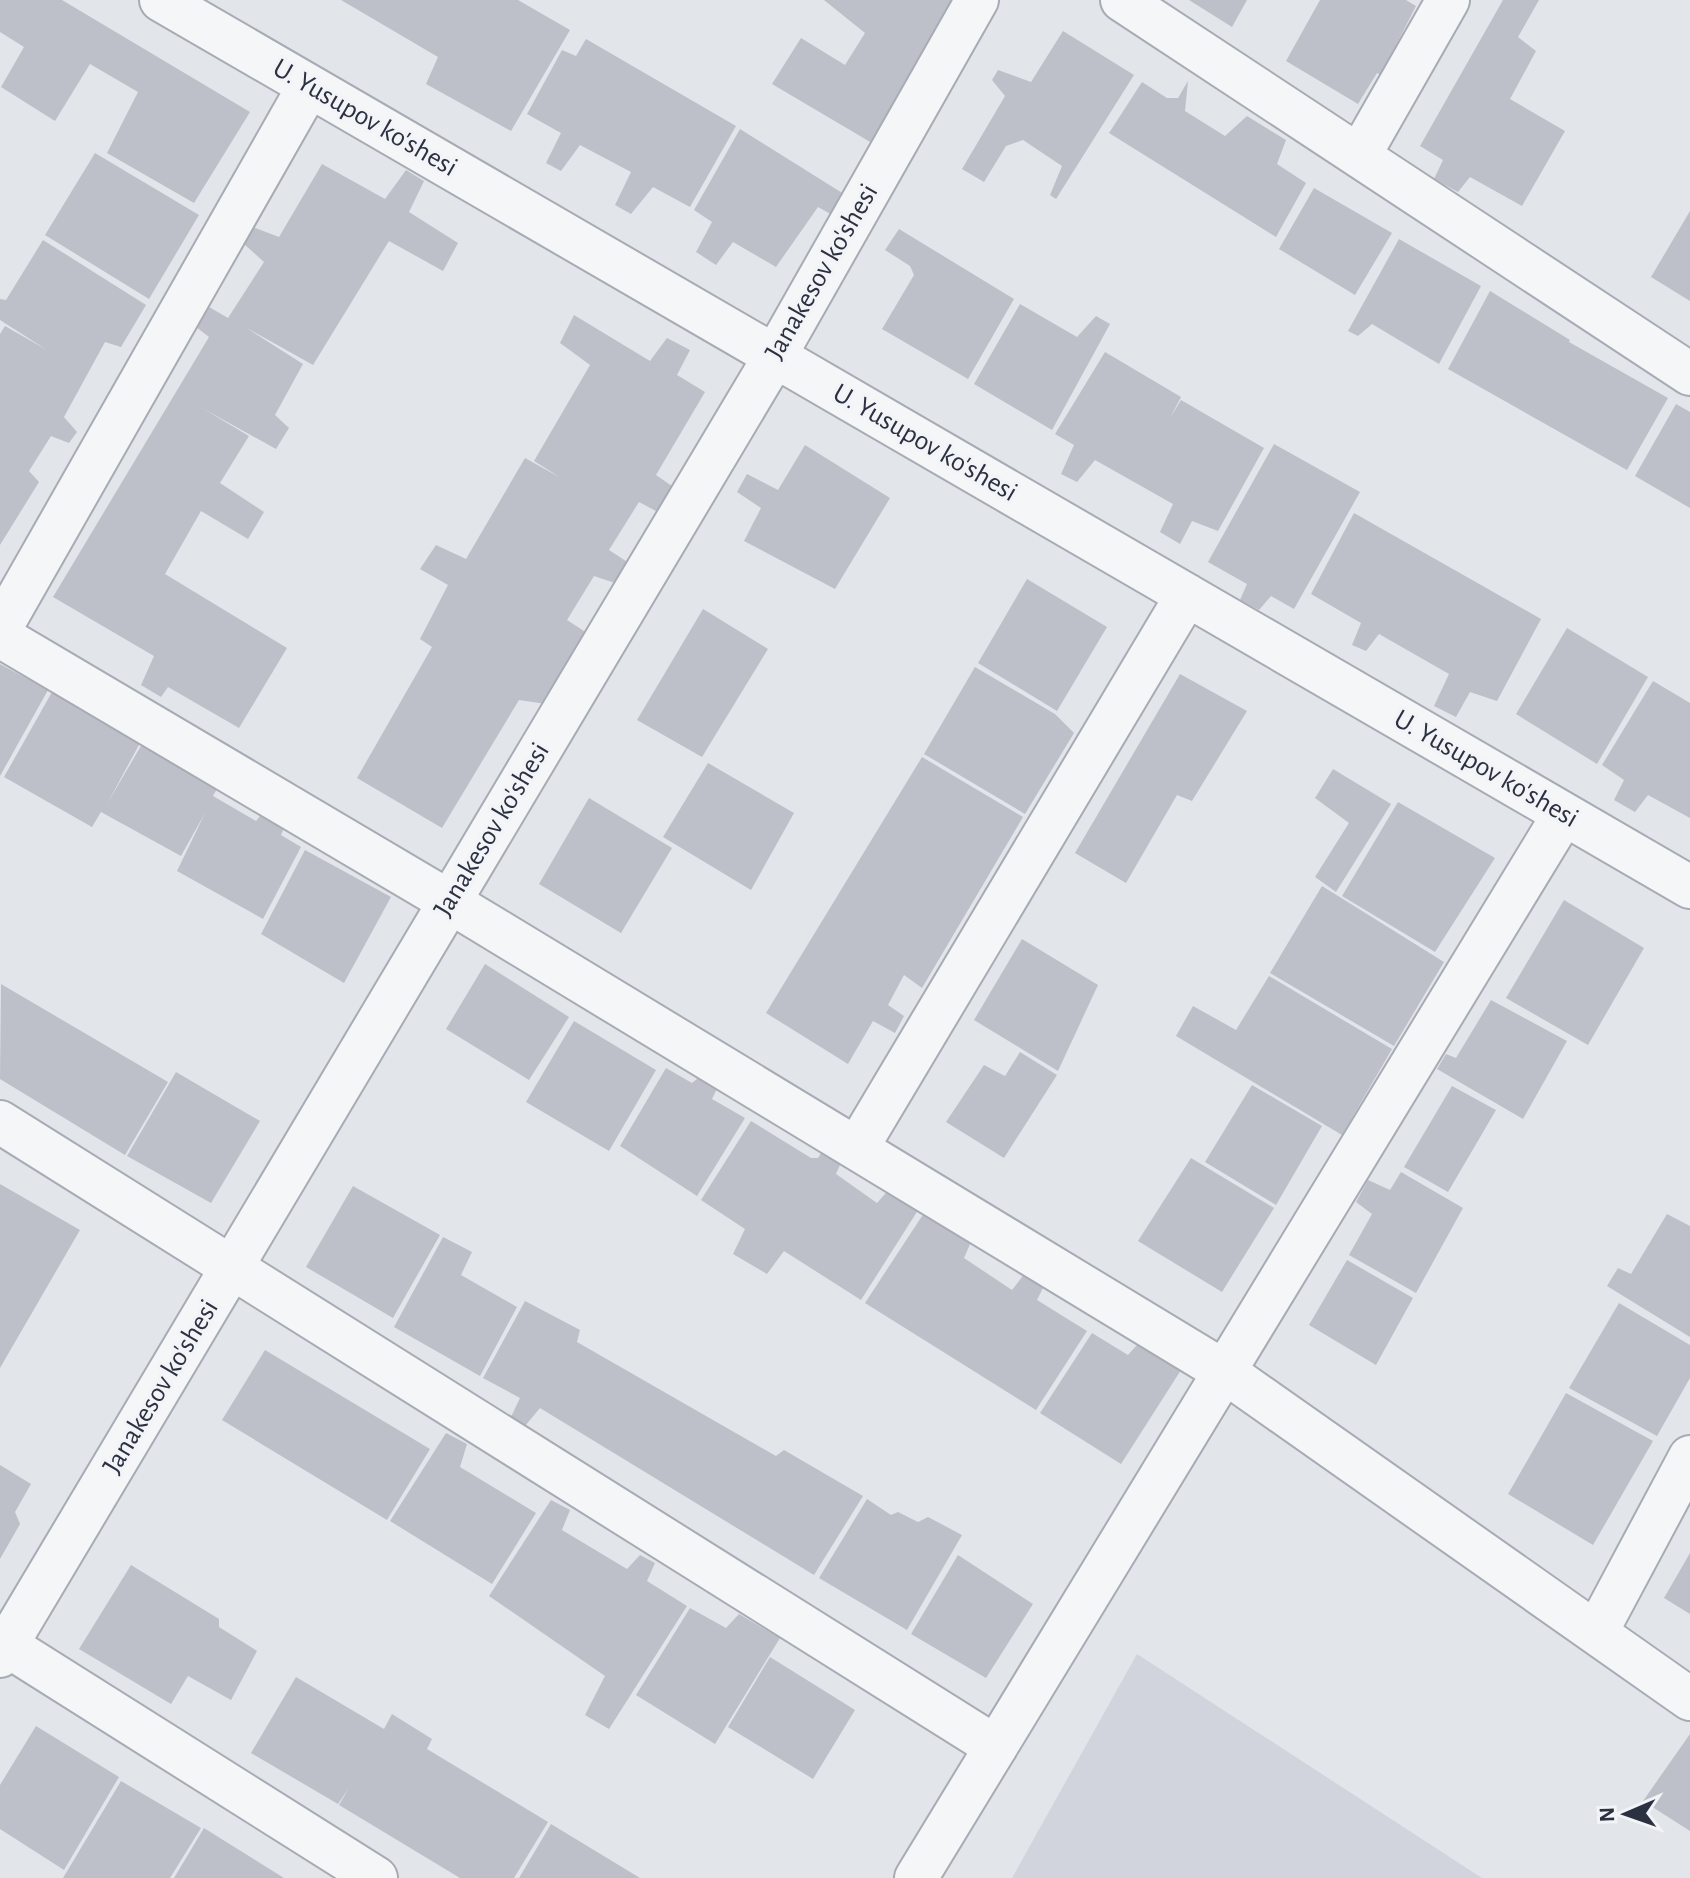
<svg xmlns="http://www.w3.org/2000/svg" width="1690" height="1878" font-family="'Alegreya Sans',sans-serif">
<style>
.built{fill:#d1d4dc}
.building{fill:#bdc0c9}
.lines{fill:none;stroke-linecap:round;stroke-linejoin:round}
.street-casing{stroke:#a7abb4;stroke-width:46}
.street{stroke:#f5f6f8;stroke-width:42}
.labels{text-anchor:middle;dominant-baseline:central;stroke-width:7;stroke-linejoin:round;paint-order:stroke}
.street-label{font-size:28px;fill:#2b3141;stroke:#f2f4f7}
</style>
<rect width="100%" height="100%" fill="#e2e5ea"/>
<!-- built -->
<path class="built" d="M1137,1654L1482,1878H1012Z"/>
<!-- building -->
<path class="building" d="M0,0H62L250,112L194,203L107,153L138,92L90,64L55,121L1,87L24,47L0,32Z
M341,0H518L570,30L511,131L426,84L438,57Z
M824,0H958L877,146L772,84L801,38L845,65L865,33Z
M1189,0H1247L1232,27Z
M1320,0H1406L1416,6L1393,51L1415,67L1403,87L1377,73L1358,104L1286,61Z
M1503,0H1539L1518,37L1536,51L1510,99L1565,131L1522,206L1470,177L1458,192L1434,179L1443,160L1420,146Z
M1063,31L1134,75L1056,199L1050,195L1062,166L1023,140L1006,146L984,182L962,169L1005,96L992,80L998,70L1031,82Z
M586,39L736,126L690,207L653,187L631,214L615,205L631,172L580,145L561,171L546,163L561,133L527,114L562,50L576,56Z
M1188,81L1185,111L1225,136L1247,116L1286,140L1277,164L1306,183L1276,237L1109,133L1142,82L1167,98H1178Z
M740,129L855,201L843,221L818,207L776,267L733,242L716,265L696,252L712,222L694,210Z
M95,153L199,215L149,299L45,235Z
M322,164L385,199L406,170L424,181L409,212L458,243L443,271L389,241L313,365L245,327L303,364L275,415L289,428L276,449L202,408L249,436L220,483L264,512L248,539L201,511L165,574L287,648L239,728L168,687L161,697L141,685L154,656L53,597L209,337L191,323L204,304L228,318L264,262L244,244L253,227L279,237Z
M1314,188L1392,233L1355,295L1279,249Z
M1690,211V301L1651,277Z
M899,229L1014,299L968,379L882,329L914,275L910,266L885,250Z
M1399,239L1481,286L1439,364L1372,324L1358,336L1348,331Z
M43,240L146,305L121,347L105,342L64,417L77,432L69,443L51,436L29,471L39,482L0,545V334L5,326L47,350L0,320V299L6,300Z
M1490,291L1570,340L1569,342L1668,398L1627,470L1448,369Z
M1020,304L1077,337L1096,316L1110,324L1052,430L974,384Z
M574,315L650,361L667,338L690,350L677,375L705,392L656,475L679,491L665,516L639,502L609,550L632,565L621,585L594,576L567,620L587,633L546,704L519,700L442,828L357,778L432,647L420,639L448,585L420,569L436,545L466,559L525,458L561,478L534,461L590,365L560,343Z
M1105,352L1181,397L1170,418L1181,400L1264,448L1218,531L1192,521L1180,544L1160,532L1173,504L1095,460L1077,482L1061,474L1074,445L1055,434Z
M1676,404L1690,412V508L1635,476Z
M1274,444L1360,492L1294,609L1271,596L1259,610L1240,600L1247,584L1208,562Z
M805,445L890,498L835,589L744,541L761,508L737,492L747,474L778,490Z
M1354,513L1541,619L1497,701L1470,692L1456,717L1434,706L1449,674L1379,634L1366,651L1352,645L1361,623L1311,594Z
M1027,579L1107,627L1057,711L978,663Z
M703,609L768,649L702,757L637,720Z
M1567,628L1648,677L1597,764L1516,714Z
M0,664L48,690L0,776Z
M975,667L1055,714L1074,733L1025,814L924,754Z
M1180,674L1247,711L1192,801L1177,795L1126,883L1075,853Z
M1653,681L1690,703V818L1648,795L1635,812L1614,800L1624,780L1602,765Z
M52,692L140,743L107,804L142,744L218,787L213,796L256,821L274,799L292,809L281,835L301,847L263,919L177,871L205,813L181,856L101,812L92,827L4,777Z
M922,757L1023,817L922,988L904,975L888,1005L904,1016L895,1033L873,1021L848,1064L766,1013Z
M708,763L794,813L751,890L663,837Z
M1333,769L1391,804L1336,892L1315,877L1349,823L1315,798Z
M589,798L672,848L621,933L539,884Z
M1398,802L1495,858L1435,952L1342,896Z
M305,850L391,897L344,983L261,934Z
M1322,886L1444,962L1394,1046L1270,973Z
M1564,900L1644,948L1588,1045L1506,998Z
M1022,939L1098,985L1058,1071L974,1020Z
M485,964L569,1017L529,1080L446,1029Z
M1269,976L1392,1049L1342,1135L1176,1036L1193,1006L1236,1030Z
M1,984L168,1082L125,1155L0,1079Z
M1491,1000L1567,1041L1523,1119L1437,1069L1446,1054L1456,1058Z
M574,1021L656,1070L609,1151L526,1102Z
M1020,1052L1057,1075L1004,1158L946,1122L984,1065L1005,1076Z
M666,1068L692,1083L709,1069L723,1076L712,1099L745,1118L697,1196L620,1146Z
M176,1072L260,1121L211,1203L127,1156Z
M1252,1085L1322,1126L1276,1205L1205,1162Z
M1452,1086L1496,1110L1448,1192L1404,1167Z
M751,1121L811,1158H818L829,1140L846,1151L836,1174L877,1203L899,1178L927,1196L861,1300L784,1251L767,1274L733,1254L745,1229L701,1200Z
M1191,1158L1274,1208L1222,1292L1138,1241Z
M1401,1172L1463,1208L1416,1293L1349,1255L1372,1214L1356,1202L1368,1180L1390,1190Z
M0,1184L80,1230L0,1368Z
M353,1186L440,1235L393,1318L306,1267Z
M924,1213L977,1228L964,1258L1012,1290L1033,1263L1050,1274L1037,1300L1087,1331L1036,1410L865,1303Z
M1667,1214L1690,1226V1337L1607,1286L1618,1268L1631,1274Z
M443,1237L472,1252L461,1275L517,1307L480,1376L394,1327Z
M1347,1260L1413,1298L1376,1365L1309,1325Z
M525,1301L580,1330L577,1342L776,1456L784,1450L863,1496L814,1575L540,1408L525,1426L510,1419L520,1398L483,1378Z
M1619,1303L1690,1345V1378L1657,1436L1569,1388Z
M1092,1333L1128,1355L1147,1334L1165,1347L1161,1359L1181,1370L1121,1464L1040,1413Z
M265,1350L430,1449L387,1520L222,1420Z
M1566,1393L1653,1441L1593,1545L1508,1494Z
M446,1433L467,1444L460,1467L536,1513L492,1584L390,1521Z
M0,1465L31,1484L15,1512L20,1524L0,1559Z
M867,1499L891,1515L898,1512L918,1522L928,1517L962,1535L907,1630L819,1578Z
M551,1500L570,1510L562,1530L627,1569L640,1555L655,1563L647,1581L687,1606L609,1729L585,1715L605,1676L489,1596Z
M1690,1553V1614L1664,1598Z
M958,1555L1033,1604L986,1678L911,1634Z
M131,1565L219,1619V1627L257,1651L231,1700L188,1676L171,1704L79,1649Z
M690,1608L726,1628L739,1614L780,1638L715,1744L636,1695Z
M770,1657L855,1710L813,1779L728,1727Z
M296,1677L384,1729L392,1714L432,1739L427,1749L548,1822L514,1878H460L339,1805L349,1788L338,1804L251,1753Z
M36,1726L119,1777L64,1870L0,1829V1785Z
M1690,1734V1831L1643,1801Z
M121,1781L201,1828L170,1878H63Z
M551,1824L640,1878H519Z
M204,1828L284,1878H174Z"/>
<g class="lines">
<defs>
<path id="street" d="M161,0L1690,887
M1122,0L1690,374
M1359,156L1448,0
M0,629L309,86
M0,636L450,902L1225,1372L1690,1699
M0,1122L996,1747
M857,1148L1187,595
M1596,1633L1690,1457
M0,1641L376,1878
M0,1656L775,356L977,0
M916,1878L1564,814"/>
</defs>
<!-- street casing -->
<use href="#street" class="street-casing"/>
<!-- street -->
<use href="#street" class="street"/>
</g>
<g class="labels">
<!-- street labels -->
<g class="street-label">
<text transform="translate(365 118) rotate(30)">U. Yusupov ko'shesi</text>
<text transform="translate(822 272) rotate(-60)">Janakesov ko'shesi</text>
<text transform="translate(925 443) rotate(30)">U. Yusupov ko'shesi</text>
<text transform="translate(1486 769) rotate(30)">U. Yusupov ko'shesi</text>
<text transform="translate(492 830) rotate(-59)">Janakesov ko'shesi</text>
<text transform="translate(161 1387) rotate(-59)">Janakesov ko'shesi</text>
</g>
</g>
<!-- north arrow -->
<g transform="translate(1626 1814) rotate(268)" stroke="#f2f4f7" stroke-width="6" paint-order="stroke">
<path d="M0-6L14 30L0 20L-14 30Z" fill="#2b3141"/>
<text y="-12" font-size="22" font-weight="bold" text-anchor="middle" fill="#2b3141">N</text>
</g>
</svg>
